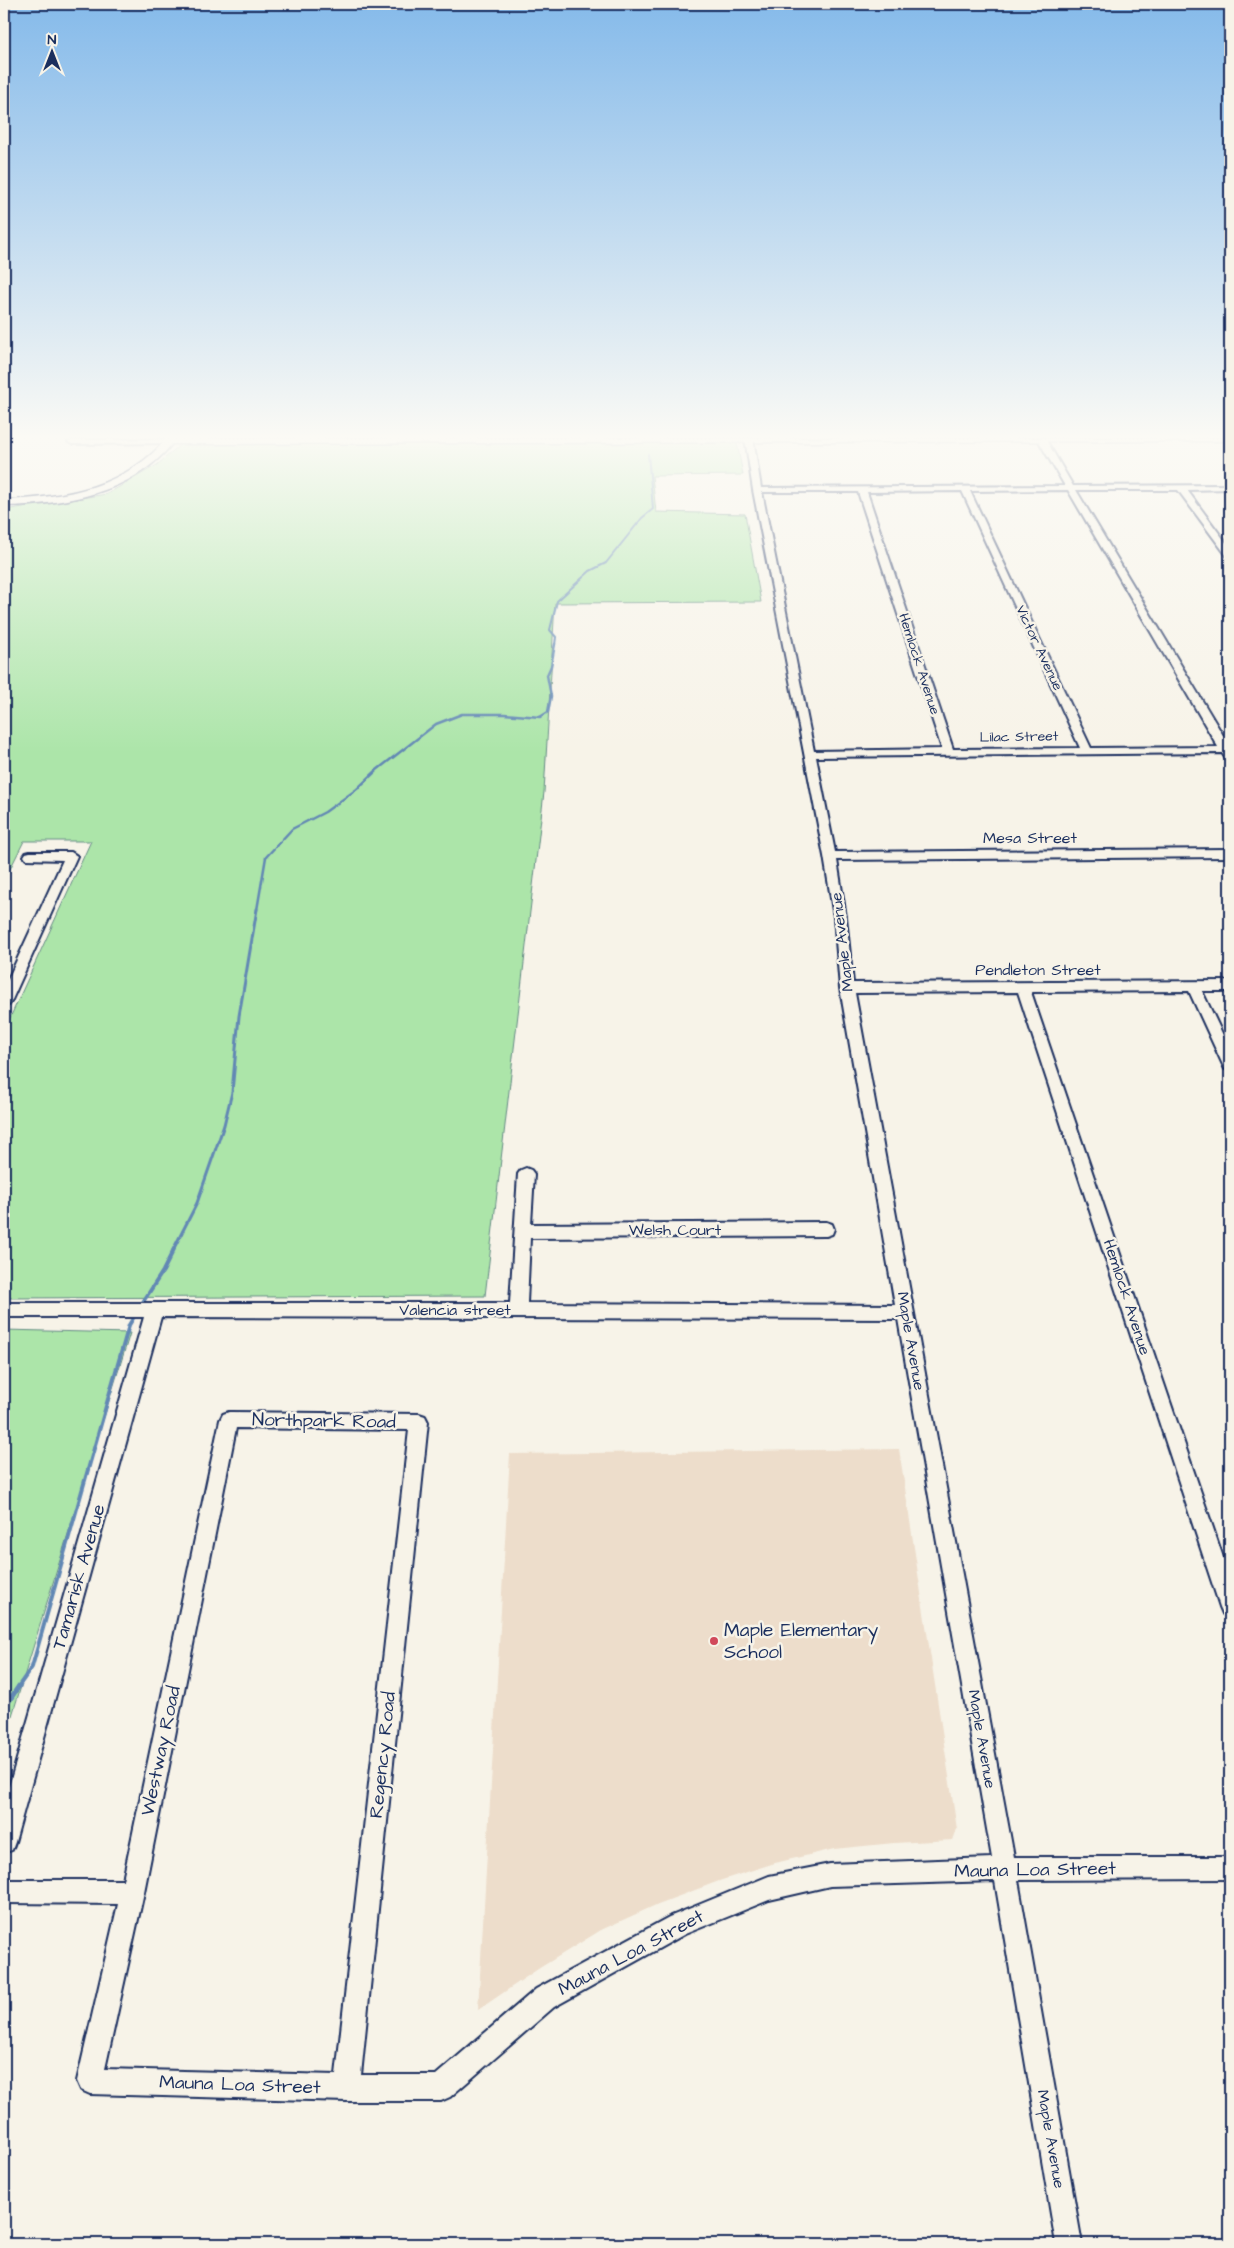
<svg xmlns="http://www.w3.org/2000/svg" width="1234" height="2248" font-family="'Architects Daughter',sans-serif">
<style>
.built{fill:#edddcb}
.green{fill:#ace5a9;stroke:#648a84}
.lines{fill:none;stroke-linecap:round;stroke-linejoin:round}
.stream-far4{stroke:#6288b4;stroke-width:2}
.stream-far3{stroke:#6288b4;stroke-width:2.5}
.stream-far2{stroke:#6288b4;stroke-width:3}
.stream-far1{stroke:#6288b4;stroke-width:4}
.stream{stroke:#6288b4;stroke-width:5}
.minor-casing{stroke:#1b2f5e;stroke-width:4}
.major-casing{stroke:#1b2f5e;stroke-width:3}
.minor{fill:#f7f3e8;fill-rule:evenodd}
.major{fill:#f7f3e8;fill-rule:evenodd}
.poi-dot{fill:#d1495b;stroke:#f7f3e8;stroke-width:2}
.labels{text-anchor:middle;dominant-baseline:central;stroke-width:5;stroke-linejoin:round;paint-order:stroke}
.far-street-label{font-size:14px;fill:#1b2f5e;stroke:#f7f3e8}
.street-label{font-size:16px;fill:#1b2f5e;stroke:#f7f3e8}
.near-street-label{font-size:19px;fill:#1b2f5e;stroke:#f7f3e8}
.near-poi-label{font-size:19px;fill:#1b2f5e;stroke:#f7f3e8;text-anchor:start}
</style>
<rect width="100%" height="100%" fill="#f7f3e8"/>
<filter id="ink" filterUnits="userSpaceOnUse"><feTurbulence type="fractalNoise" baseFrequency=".02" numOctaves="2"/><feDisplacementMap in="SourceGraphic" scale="10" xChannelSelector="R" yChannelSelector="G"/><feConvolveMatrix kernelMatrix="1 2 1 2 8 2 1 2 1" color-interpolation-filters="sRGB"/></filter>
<g filter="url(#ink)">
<!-- built -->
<path class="built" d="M899,1449L957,1829L953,1840L894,1843L834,1849L775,1863L719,1881L658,1904L601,1930L538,1969L478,2010L510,1454Z"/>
<!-- green -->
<path class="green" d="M737,443L743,475L652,476L656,512L745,514L761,602L555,603L544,792L485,1296L4,1298V1031L91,841H24L4,881V510L107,494L157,465L181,444Z
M4,1330L130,1333L11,1719H4Z"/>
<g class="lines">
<!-- stream-far4 -->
<path class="stream-far4" d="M555,645L556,637L550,630L557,601L590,571L606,563L642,518L653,509L648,454"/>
<!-- stream-far3 -->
<path class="stream-far3" d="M257,910L266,857L292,829L325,812L357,789L377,770L436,724L462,714H504L540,717L548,712L551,696L547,675L551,666L555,644"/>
<!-- stream-far2 -->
<path class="stream-far2" d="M173,1250L197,1203L224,1125L232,1092L239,1016L257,909"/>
<!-- stream-far1 -->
<path class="stream-far1" d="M141,1305L163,1271L174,1249
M18,1687L32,1667L129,1325L135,1315"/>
<!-- stream -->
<path class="stream" d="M4,1708L19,1686"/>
<defs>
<path id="minor" d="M745,438H753L761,488L1065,486L1037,438H1045L1073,486L1230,485V489L1187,490L1230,548V557L1227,556L1178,490H1076L1230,747V760L1226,759L1222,753L816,757L835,852L1230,849V857L837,860L846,917L853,983L1230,981V991H1202L1230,1050V1070L1225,1069L1223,1065L1189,991L1031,992L1230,1578V1617L1223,1614L1220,1607L1018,992L855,993L1014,1857H1230V1879L1018,1880L1082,2244H1056L995,1881L830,1886L769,1900L685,1934L554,2007L450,2097L441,2101H347L90,2094L81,2090L77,2081L118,1904L4,1903V1880H123L220,1420L223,1414L229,1412L419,1414L425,1416L428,1422L361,2075H436L536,1989L669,1917L769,1876L830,1864L992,1858L898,1319L161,1317L15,1842L12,1850L4,1853V1804L144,1317H4V1303H510L518,1174L521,1170L526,1168L531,1170L534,1174L531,1224L826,1222L832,1224L834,1229L832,1234L826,1236L530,1238L527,1303L895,1305L840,988L834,917L824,856L753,490ZM1068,490L1218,747L1091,748L970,491ZM962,491L1080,748L953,749L867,492ZM762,492H858L942,749L814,751ZM236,1428L409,1430L336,2075L105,2069L144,1892Z
M170,439L174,441L173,443L72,444L68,442L72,440Z
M30,852H71L77,856L11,1002L9,1005L4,1007V988L63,860L26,859L24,856L26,853Z"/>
<path id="major" d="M167,438H1230V441L172,444C133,493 64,505 4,506V500C64,498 127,487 167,438Z"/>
</defs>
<!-- minor casing -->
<use href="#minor" class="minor-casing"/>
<!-- major casing -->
<use href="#major" class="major-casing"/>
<!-- minor -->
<use href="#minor" class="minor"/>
<!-- major -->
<use href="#major" class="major"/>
</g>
</g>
<!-- sky -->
<linearGradient id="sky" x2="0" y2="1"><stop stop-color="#85baea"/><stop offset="0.58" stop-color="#fbfaf5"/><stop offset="1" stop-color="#fbfaf5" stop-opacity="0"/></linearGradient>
<rect width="1234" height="753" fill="url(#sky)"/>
<!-- markers -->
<circle class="poi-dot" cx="714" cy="1641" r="5"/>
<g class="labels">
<!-- far-street labels -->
<g class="far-street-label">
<text transform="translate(1039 648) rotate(65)">Victor Avenue</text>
<text transform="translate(919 664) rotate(72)">Hemlock Avenue</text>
<text transform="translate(1019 737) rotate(-1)">Lilac Street</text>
</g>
<!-- street labels -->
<g class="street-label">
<text x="1030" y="838">Mesa Street</text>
<text transform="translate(842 942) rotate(-97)">Maple Avenue</text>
<text x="1038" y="970">Pendleton Street</text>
<text x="675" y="1230">Welsh Court</text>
<text transform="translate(1127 1297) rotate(72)">Hemlock Avenue</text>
<text x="455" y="1310">Valencia street</text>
<text transform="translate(911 1341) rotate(80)">Maple Avenue</text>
<text transform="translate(982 1739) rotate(80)">Maple Avenue</text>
<text transform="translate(1051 2139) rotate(80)">Maple Avenue</text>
</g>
<!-- near-street labels -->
<g class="near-street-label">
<text transform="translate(324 1421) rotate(1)">Northpark Road</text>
<text transform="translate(79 1577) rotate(-74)">Tamarisk Avenue</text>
<text transform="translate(161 1751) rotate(-78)">Westway Road</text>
<text transform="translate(383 1755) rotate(-84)">Regency Road</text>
<text transform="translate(1035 1870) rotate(-1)">Mauna Loa Street</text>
<text transform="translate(631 1953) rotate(-28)">Mauna Loa Street</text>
<text transform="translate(240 2085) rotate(2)">Mauna Loa Street</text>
</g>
<!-- near-poi labels -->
<g class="near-poi-label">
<text x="724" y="1630">Maple Elementary<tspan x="724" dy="22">School</tspan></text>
</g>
</g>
<!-- margin -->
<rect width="1234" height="2248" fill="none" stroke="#f7f3e8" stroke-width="20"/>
<rect x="10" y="10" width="1214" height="2228" fill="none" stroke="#1b2f5e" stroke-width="2" filter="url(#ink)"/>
<!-- north arrow -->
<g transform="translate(52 52)" stroke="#f7f3e8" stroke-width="4" paint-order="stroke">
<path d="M0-4L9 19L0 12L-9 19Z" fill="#1b2f5e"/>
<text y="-8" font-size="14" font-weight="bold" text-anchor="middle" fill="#1b2f5e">N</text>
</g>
</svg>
